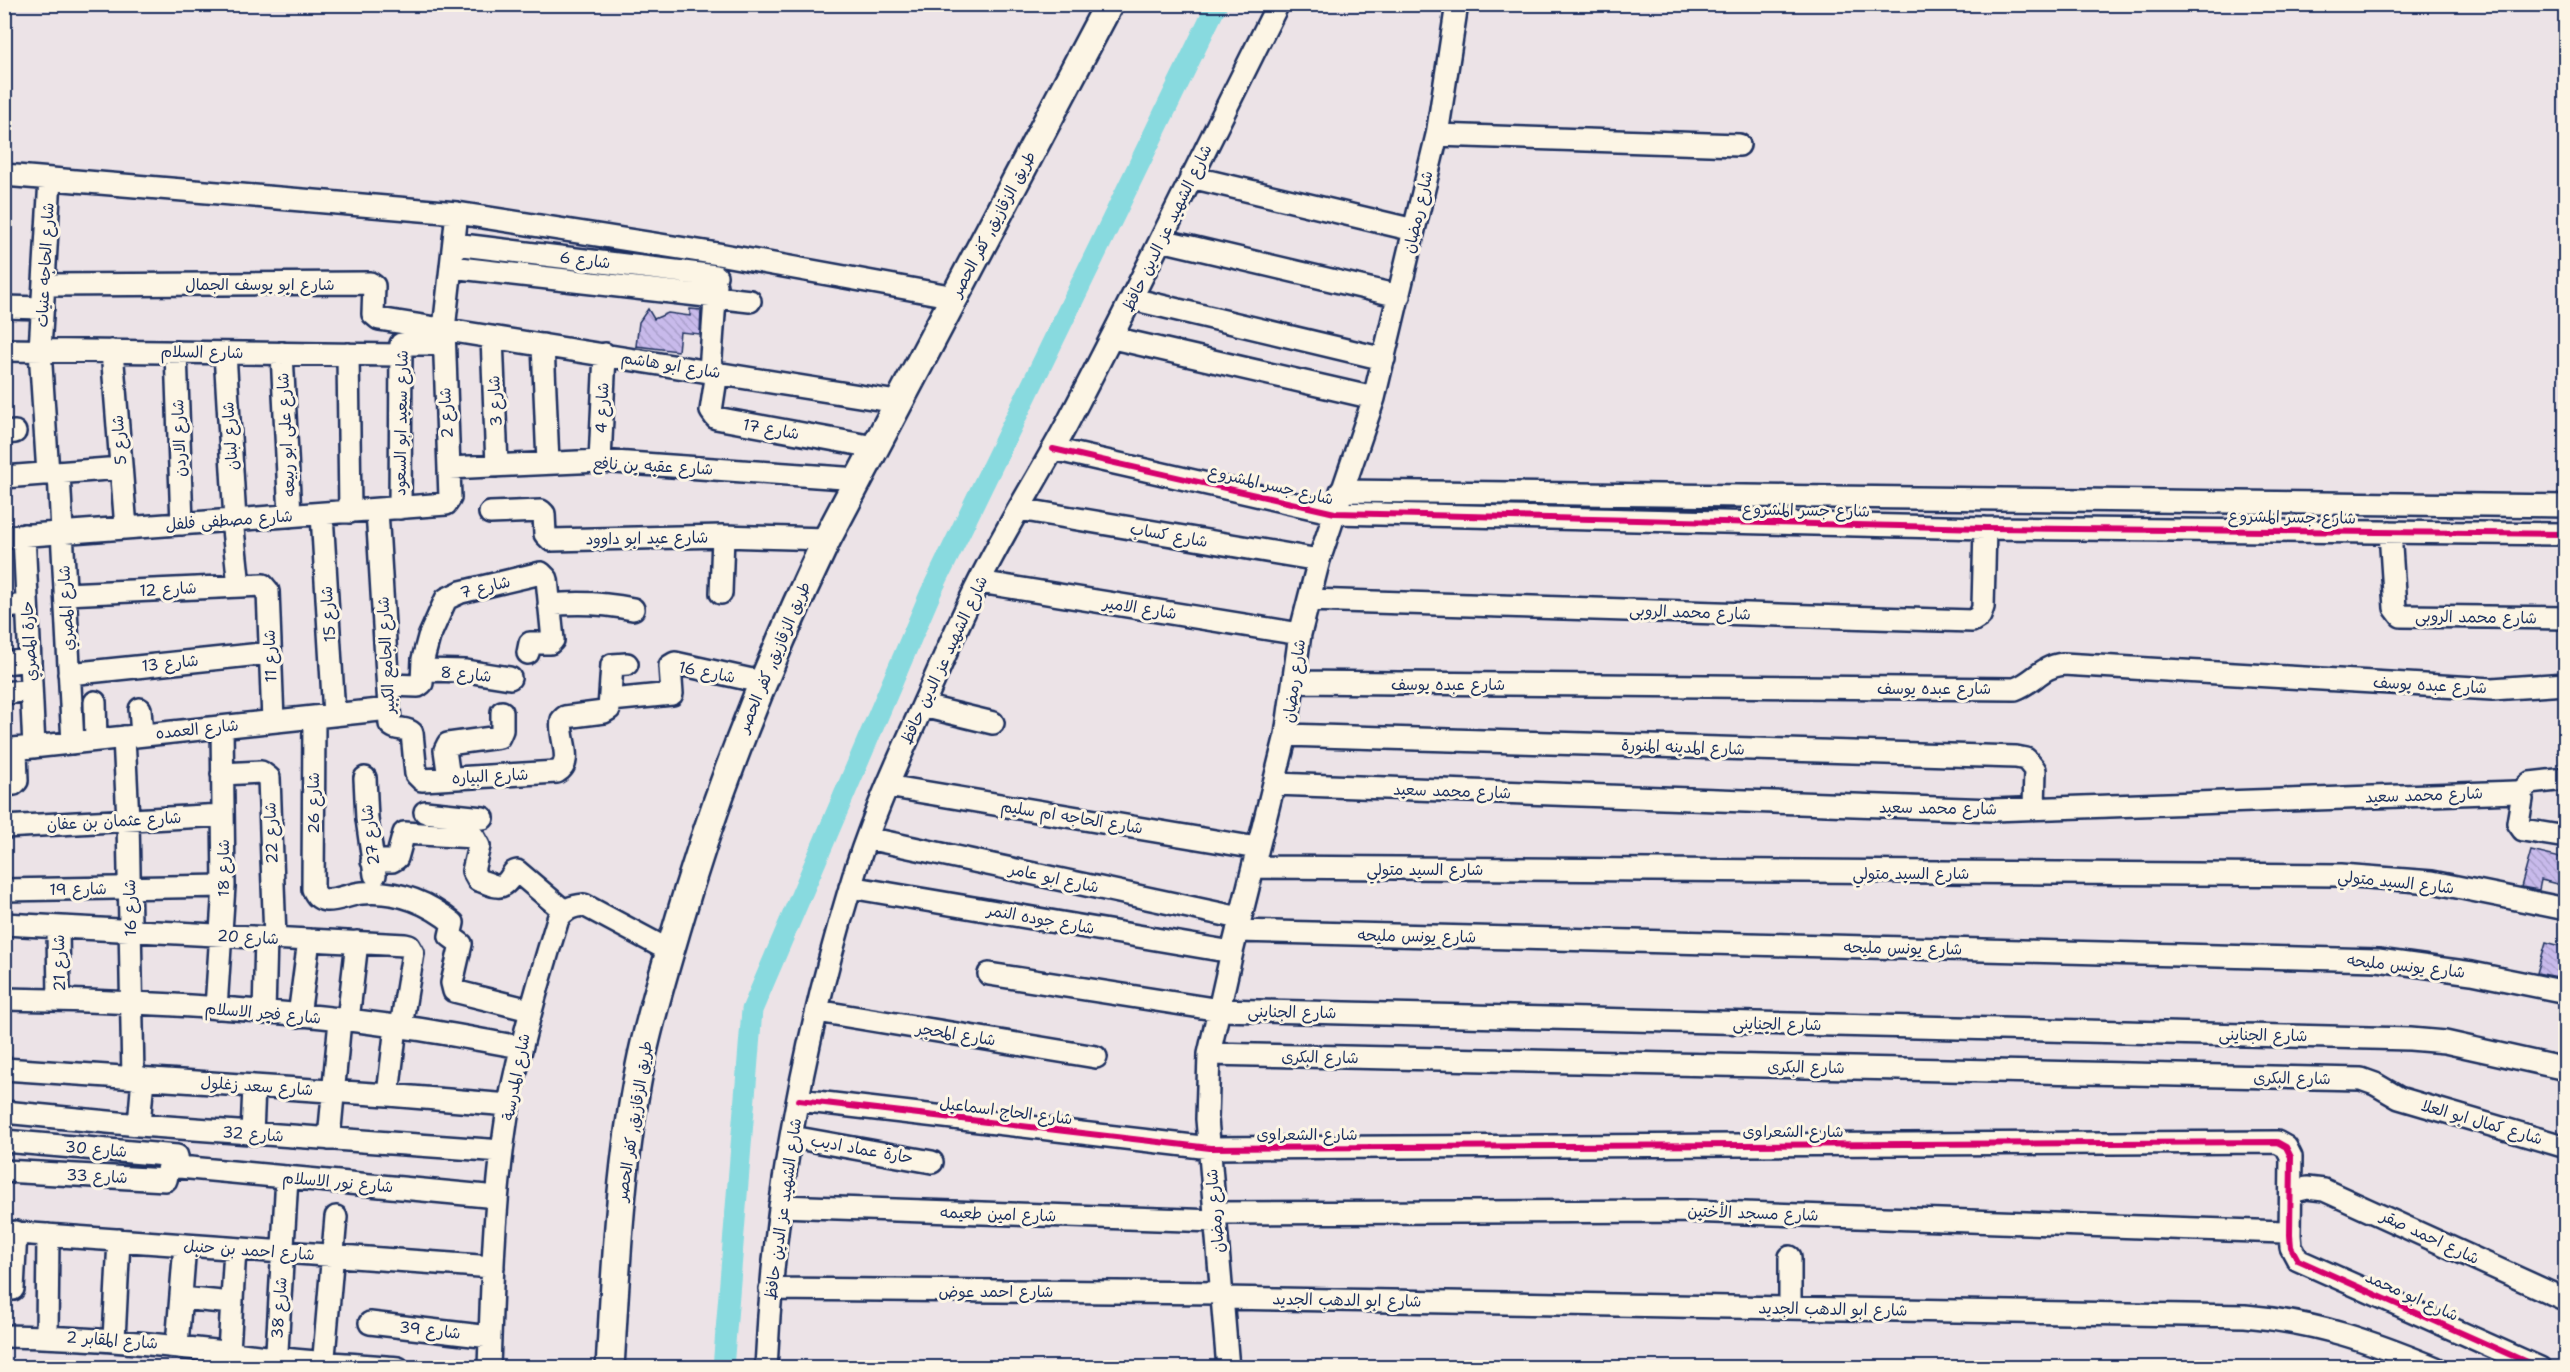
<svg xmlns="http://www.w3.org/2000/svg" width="2570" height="1372" font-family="'Shantell Sans','Playpen Sans Arabic',sans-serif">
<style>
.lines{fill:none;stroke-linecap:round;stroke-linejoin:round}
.canal{stroke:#88dadf;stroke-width:21}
.building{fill:url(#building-back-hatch);stroke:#1b2f5e;stroke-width:1.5}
.minor-casing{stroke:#1b2f5e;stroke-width:26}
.major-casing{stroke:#1b2f5e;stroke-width:32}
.minor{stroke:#fcf5e5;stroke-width:21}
.major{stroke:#fcf5e5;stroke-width:27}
.cycleway-casing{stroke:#fcf5e5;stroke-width:10}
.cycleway{stroke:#d6006c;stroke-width:6}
.labels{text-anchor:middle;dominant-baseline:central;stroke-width:6;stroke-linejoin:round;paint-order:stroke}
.street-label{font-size:16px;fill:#1b2f5e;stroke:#fcf5e5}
</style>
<defs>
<pattern id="building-back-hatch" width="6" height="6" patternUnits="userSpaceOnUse" patternTransform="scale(1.5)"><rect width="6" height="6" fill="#c8baeb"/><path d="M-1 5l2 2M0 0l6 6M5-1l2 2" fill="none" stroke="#aba0cc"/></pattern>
</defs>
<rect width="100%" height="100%" fill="#ece3e7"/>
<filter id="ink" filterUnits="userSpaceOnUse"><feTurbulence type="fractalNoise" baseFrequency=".0167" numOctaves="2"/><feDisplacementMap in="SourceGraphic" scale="12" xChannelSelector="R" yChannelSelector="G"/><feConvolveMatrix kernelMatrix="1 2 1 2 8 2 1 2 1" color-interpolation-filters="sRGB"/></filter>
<g filter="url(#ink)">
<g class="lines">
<!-- canal -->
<path class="canal" d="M723,1368L752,1010L931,592L1217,4"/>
</g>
<!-- building -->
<path class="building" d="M648,309L654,319L668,313L690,316V309L701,310L700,334L680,332L678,351L636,346L639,322Z
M2531,851L2565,859V886L2541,880L2539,890L2521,887Z
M2546,942L2557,945H2565L2563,966L2565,969L2563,978L2537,973Z"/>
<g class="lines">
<defs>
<path id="minor" d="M1437,135L1739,145
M4,175L457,213L718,254L955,297
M1191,177L1414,230
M1161,240L1399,296
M454,244L716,276
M451,267L750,301
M44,285L370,283L374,286L373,314L379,319L897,402
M1132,299L1384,359
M4,307L43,308
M492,337L497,466
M1113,338L1374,398
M543,345L548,463
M4,350L400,355
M112,351L126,528
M176,352L182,524
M225,353L235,520
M282,353L290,516
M348,354L350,512
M710,371L716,285
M717,372L711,411L716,418L874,447
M4,433L15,432
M1053,449L1335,513L1985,528L2566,534
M600,461L605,354
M449,468L600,461L858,479
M59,473L73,743
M48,474L40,350L50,179
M4,477L121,468
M1341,491L2566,506
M400,508L401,344H443
M1019,509L1319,560
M377,510L390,724C395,731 406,727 412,733L416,774L422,780
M490,513L541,511L544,514L545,534L551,540L723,536L827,539
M322,514L334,715
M232,520L239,586
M2390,532L2395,608L2401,616L2566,618
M24,535L34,747
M4,537L446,504L450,498L444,329L457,213
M979,582L1300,634
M721,593L723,536
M65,594L263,585L268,591L273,721
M1309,600L1972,621L1980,616L1983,607L1985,528
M549,605C578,602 604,603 633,609
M4,608L27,604
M4,663L30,660
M423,670L466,671L510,678
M69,674L270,653
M1294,682L2015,689C2035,682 2040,667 2063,664L2492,689L2566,684
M388,685L418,686L422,683L423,659L429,637L446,599L461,592L541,573L547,579L553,640L550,643H530L528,653
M4,693L31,690
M611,700L672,694L670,666L675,663L761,682
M95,702L96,740
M923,706L993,723
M140,709L142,735
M314,717L313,889C316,895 318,899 326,900C337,901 350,894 362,893C396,890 427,902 453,923L450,936L461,944L452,983L454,991L530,1010
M1286,735L2016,757L2026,759L2035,770L2034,808
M124,737L128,820L133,1078
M4,750L389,709
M222,774L261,772L269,778L275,938
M365,778L367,819L375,875
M449,778L445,750L448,744L499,737L502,730V712
M422,780L557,772C575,762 558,736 562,720L565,717L604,712L609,709L612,665L627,664
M1274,784L1993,810L2516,792L2522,799L2518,823L2523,830L2566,837
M4,785L14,784L17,781L16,749
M887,786L1257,848
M2519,794L2530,783L2566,779
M425,812L483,818
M4,827L223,815
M867,838L1240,918
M372,861H392L397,858L404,833L474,837L479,846L473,871L478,880C499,887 502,892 514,872L517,871L564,911
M1253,867L2341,875L2432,882L2566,909
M850,887L1232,952
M4,890L224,886
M4,924L405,945L409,946L413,953L401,1027
M58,927L59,1000
M1237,931L2378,960L2472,973L2566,992
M989,974L1220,1010L2410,1039L2445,1042L2566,1069
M4,999C135,1001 266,1008 395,1026C437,1031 479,1040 520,1047
M216,1008L224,886L222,727
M817,1011L1096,1057
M264,1013L266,938
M299,1016L309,940
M348,1020L357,942
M1209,1054L2361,1079L2375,1084L2399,1098L2566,1147
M4,1069L388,1095L509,1105
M388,1095L396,1026
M799,1100L1210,1148L2277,1142L2286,1147L2291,1157L2290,1235L2291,1247L2298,1260L2540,1368
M4,1112L139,1125L502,1151
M139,1125L143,1078
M252,1134L254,1086
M792,1137L932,1162
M329,1139L340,1020
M4,1141L177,1156L178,1166
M4,1171L166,1180L169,1166L497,1197
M2291,1192L2307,1188L2324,1190L2566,1300
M780,1206L1216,1221
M1216,1213L1686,1211L2284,1232L2290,1235
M4,1232L493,1267
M1790,1257V1308
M13,1289L16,1232
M770,1289L1222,1293
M181,1298L232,1303
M1222,1298L2245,1316C2317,1322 2370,1341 2436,1368
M370,1323L490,1337
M4,1336C98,1337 183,1347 275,1358C315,1363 357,1364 398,1368
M47,1336L48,1235
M114,1339L119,1240
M177,1345L185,1245
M229,1351L235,1249
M276,1368L287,1177
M323,1368L336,1217
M489,1368C492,1280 494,1191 509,1104C521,1041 539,980 558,919C565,909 572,906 584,905L670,951
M766,1368C773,1206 803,1043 850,888C869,822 899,759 927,696C944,658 960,619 979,582C1006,527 1040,475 1069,420C1141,283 1208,143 1278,4
M1228,1368L1207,1119L1209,1054L1232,952L1286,735L1300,634L1319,560L1374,398L1414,230L1437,135L1457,4"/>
<path id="major" d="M610,1368C616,1267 620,1166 640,1066C649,1020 663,976 676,931C715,795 766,666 827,539L1109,4"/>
</defs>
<!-- minor casing -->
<use href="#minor" class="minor-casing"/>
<!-- major casing -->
<use href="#major" class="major-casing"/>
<!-- minor -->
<use href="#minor" class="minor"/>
<!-- major -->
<use href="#major" class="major"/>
<defs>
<path id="cycleway" d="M1053,449L1335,513L1985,528L2566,534
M799,1100L1210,1148L2277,1142L2286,1147L2291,1157L2290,1235L2291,1247L2298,1260L2540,1368"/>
</defs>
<!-- cycleway casing -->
<use href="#cycleway" class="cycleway-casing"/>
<!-- cycleway -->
<use href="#cycleway" class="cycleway"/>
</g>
</g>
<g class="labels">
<!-- street labels -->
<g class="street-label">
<text transform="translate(1418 212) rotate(-77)">شارع رمضان</text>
<text transform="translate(993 224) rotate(-62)">طريق الزقازيق, كفر الحصر</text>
<text transform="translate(1167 228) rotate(-64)">شارع الشهيد عز الدين حافظ</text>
<text transform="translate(585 260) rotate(7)">شارع 6</text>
<text transform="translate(45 265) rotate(-87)">شارع الحاجه عنيات</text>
<text x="260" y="284">شارع ابو يوسف الجمال</text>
<text transform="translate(202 352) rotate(1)">شارع السلام</text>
<text transform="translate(671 365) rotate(9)">شارع ابو هاشم</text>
<text transform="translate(495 401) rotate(-93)">شارع 3</text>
<text transform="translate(602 408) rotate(-88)">شارع 4</text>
<text transform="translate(446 413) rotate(-93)">شارع 2</text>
<text transform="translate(401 423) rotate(-89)">شارع سعيد ابو السعود</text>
<text transform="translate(771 429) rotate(10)">شارع 17</text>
<text transform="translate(286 435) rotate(-93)">شارع على ابو ربيعه</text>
<text transform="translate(230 436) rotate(-94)">شارع لبنان</text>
<text transform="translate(179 438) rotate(-92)">شارع الاردن</text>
<text transform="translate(119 440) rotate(-94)">شارع 5</text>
<text transform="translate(653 466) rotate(3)">شارع عقبه بن نافع</text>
<text transform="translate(1271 485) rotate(13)">شارع جسر المشروع</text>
<text transform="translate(1806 510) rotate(1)">شارع جسر المشروع</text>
<text transform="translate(2292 517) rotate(1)">شارع جسر المشروع</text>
<text transform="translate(229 520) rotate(-4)">شارع مصطفى فلفل</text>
<text transform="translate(1169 535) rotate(10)">شارع كساب</text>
<text transform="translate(647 538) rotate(-1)">شارع عيد ابو داوود</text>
<text transform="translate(485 587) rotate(-14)">شارع 7</text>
<text transform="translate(168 589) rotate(-3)">شارع 12</text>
<text transform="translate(66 608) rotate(-93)">شارع المصري</text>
<text transform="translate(1140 608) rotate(9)">شارع الامير</text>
<text transform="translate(1690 612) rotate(2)">شارع محمد الروبى</text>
<text transform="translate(328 614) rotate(-94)">شارع 15</text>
<text transform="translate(2476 617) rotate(1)">شارع محمد الروبى</text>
<text transform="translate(29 641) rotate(-93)">حارة المصري</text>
<text transform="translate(386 655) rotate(-93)">شارع الجامع الكبير</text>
<text transform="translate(270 656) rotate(-92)">شارع 11</text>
<text transform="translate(774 657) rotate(-67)">طريق الزقازيق, كفر الحصر</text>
<text transform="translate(944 660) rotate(-65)">شارع الشهيد عز الدين حافظ</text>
<text transform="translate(170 663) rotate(-6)">شارع 13</text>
<text transform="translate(707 672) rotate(11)">شارع 16</text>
<text transform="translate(466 674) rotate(5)">شارع 8</text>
<text transform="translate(1294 681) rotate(-82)">شارع رمضان</text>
<text x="1448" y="684">شارع عبده يوسف</text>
<text transform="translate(2430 685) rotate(3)">شارع عبده يوسف</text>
<text x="1934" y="688">شارع عبده يوسف</text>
<text transform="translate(197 729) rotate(-6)">شارع العمده</text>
<text transform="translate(1683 747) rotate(2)">شارع المدينه المنورة</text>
<text transform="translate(490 776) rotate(-3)">شارع البياره</text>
<text transform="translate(1452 791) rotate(2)">شارع محمد سعيد</text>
<text transform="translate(2424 795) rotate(-2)">شارع محمد سعيد</text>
<text transform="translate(313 803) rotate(-90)">شارع 26</text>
<text transform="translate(1938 808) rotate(1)">شارع محمد سعيد</text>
<text transform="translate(1072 817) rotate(9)">شارع الحاجه ام سليم</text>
<text transform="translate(114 821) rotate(-3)">شارع عثمان بن عفان</text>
<text transform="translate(271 833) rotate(-92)">شارع 22</text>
<text transform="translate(370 835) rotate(-97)">شارع 27</text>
<text transform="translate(223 868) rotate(-90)">شارع 18</text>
<text x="1425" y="869">شارع السيد متولي</text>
<text x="1911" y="873">شارع السيد متولي</text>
<text transform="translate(1054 878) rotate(12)">شارع ابو عامر</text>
<text transform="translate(2396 882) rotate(6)">شارع السيد متولي</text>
<text transform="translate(78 889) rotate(-1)">شارع 19</text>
<text transform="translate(130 908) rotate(-91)">شارع 16</text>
<text transform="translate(1041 919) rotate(10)">شارع جوده النمر</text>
<text transform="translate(1417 936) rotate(1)">شارع يونس مليحه</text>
<text transform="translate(248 937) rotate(3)">شارع 20</text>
<text transform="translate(1903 948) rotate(1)">شارع يونس مليحه</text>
<text transform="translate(59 963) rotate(-91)">شارع 21</text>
<text transform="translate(2406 966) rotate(6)">شارع يونس مليحه</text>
<text transform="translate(1292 1012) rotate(1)">شارع الجناينى</text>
<text transform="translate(263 1013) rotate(5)">شارع فجر الاسلام</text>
<text transform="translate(1777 1024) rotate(1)">شارع الجناينى</text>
<text transform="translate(956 1034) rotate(9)">شارع المحجر</text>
<text transform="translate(2263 1035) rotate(1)">شارع الجناينى</text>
<text transform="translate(1320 1057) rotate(1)">شارع البكرى</text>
<text transform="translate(1806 1067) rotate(1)">شارع البكرى</text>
<text transform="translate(516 1077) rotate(-79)">شارع المدرسة</text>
<text transform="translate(2292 1078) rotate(1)">شارع البكرى</text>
<text transform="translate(257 1086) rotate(4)">شارع سعد زغلول</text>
<text transform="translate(1006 1111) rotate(7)">شارع الحاج اسماعيل</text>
<text transform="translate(634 1121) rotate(-81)">طريق الزقازيق, كفر الحصر</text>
<text transform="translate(2482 1122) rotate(16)">شارع كمال ابو العلا</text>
<text x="1793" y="1131">شارع الشعراوى</text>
<text transform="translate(253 1134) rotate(4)">شارع 32</text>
<text x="1307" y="1134">شارع الشعراوى</text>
<text transform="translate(96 1149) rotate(5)">شارع 30</text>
<text transform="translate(862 1149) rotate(10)">حارة عماد اديب</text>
<text transform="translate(97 1176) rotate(3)">شارع 33</text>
<text transform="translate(338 1182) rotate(5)">شارع نور الاسلام</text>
<text transform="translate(783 1209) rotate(-82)">شارع الشهيد عز الدين حافظ</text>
<text transform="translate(1215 1211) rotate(-95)">شارع رمضان</text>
<text transform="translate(1753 1213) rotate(2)">شارع مسجد الأختين</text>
<text transform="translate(998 1214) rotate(2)">شارع امين طعيمه</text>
<text transform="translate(2430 1237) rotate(25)">شارع احمد صقر</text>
<text transform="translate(249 1250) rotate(4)">شارع احمد بن حنبل</text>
<text x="996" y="1291">شارع احمد عوض</text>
<text transform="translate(2412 1296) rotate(24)">شارع ابو محمد</text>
<text transform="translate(1347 1300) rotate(1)">شارع ابو الدهب الجديد</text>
<text transform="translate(279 1308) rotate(-86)">شارع 38</text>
<text transform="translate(1833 1309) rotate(1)">شارع ابو الدهب الجديد</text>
<text transform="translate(430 1330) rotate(6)">شارع 39</text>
<text transform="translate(112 1340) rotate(4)">شارع المقابر 2</text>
</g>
</g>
<!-- margin -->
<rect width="2570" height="1372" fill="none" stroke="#fcf5e5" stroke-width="24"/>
<rect x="12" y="12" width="2546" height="1348" fill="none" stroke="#1b2f5e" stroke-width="2" filter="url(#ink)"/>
</svg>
